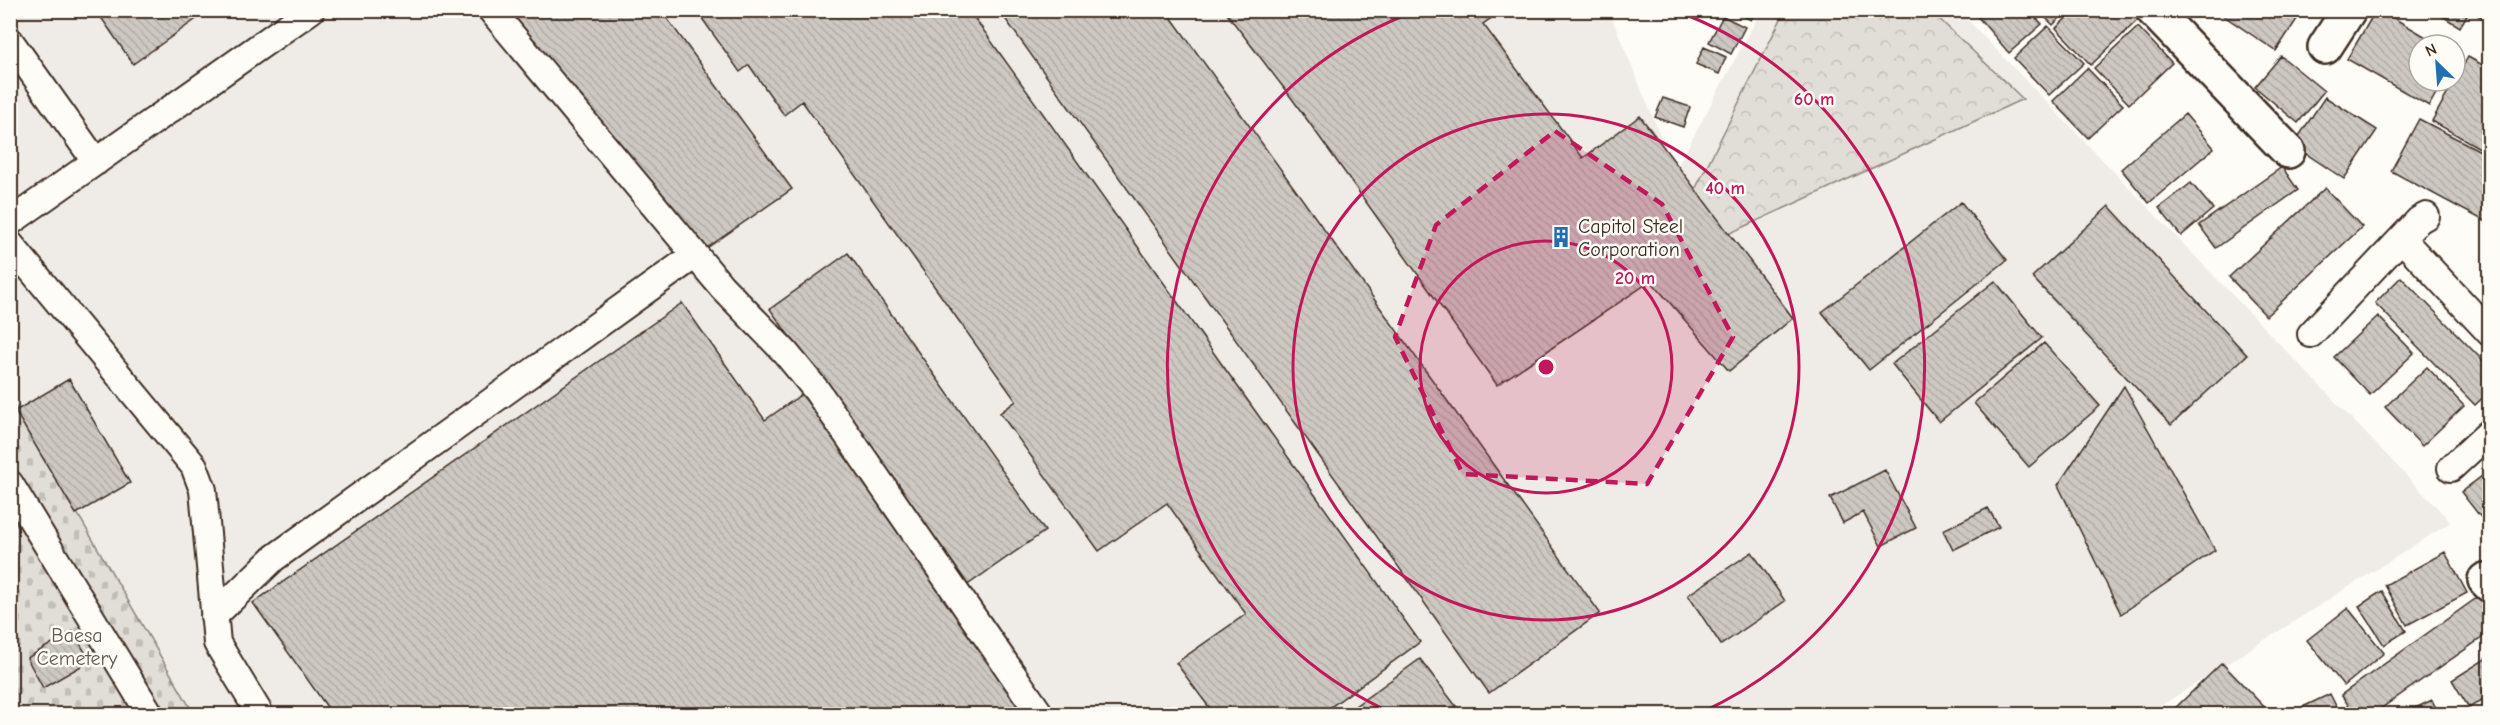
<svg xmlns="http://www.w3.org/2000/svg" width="2500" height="725" font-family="'Comic Neue',sans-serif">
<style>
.built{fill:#efece7}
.forest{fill:url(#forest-crowns);stroke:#8e847a;stroke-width:1.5}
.cemetery{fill:url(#cemetery-stones);stroke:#8e847a;stroke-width:1.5}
.building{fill:url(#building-back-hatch);stroke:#3b2a1e;stroke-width:1.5}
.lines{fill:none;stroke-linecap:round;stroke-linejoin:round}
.lane-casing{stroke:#3b2a1e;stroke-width:30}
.street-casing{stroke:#3b2a1e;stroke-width:38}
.lane{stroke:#fdfcf7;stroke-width:26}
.street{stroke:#fdfcf7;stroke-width:33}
.marked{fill:#c2185b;fill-opacity:0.2;stroke:#c2185b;stroke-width:4.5;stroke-dasharray:12 8;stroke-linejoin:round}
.ring{fill:none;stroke:#c2185b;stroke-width:3}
.labels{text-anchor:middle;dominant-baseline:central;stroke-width:5;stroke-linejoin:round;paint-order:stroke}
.poi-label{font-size:20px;fill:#3b2a1e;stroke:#fdfcf7;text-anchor:start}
.park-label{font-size:20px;fill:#64574c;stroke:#fdfcf7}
.centre{fill:#c2185b;stroke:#fdfcf7;stroke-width:3}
.ring-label{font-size:18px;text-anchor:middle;font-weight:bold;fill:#c2185b;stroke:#fdfcf7;stroke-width:5;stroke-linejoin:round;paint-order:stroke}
</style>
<defs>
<pattern id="forest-crowns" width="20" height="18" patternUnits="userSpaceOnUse" patternTransform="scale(1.5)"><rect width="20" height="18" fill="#e1ded7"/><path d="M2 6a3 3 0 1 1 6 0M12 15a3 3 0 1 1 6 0" fill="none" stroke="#c2bfb8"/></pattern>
<pattern id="cemetery-stones" width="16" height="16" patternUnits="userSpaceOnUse" patternTransform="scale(1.5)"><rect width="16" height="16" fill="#e1ded7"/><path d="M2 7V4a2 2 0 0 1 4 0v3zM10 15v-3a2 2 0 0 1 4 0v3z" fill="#c2bfb8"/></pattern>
<pattern id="building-back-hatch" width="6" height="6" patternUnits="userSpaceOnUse" patternTransform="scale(1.5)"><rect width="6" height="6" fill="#cdc8c2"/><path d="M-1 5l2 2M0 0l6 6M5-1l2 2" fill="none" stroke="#b1aca6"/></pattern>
</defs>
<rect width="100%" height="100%" fill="#fdfcf7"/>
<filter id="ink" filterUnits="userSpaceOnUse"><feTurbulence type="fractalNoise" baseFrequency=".0167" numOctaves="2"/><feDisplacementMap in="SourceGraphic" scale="12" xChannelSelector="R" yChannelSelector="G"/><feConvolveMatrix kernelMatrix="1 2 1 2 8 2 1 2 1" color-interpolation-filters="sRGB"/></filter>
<g filter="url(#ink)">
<!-- built -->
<path class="built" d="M10,11H1609L1675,171L1761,11H1959L2451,522L2148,714H194L11,399Z"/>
<!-- forest -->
<path class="forest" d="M1785,11H1931L2023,99L1656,267Z"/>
<!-- cemetery -->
<path class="cemetery" d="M11,399L194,714H11Z"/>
<!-- building -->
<path class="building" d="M96,10H209L133,64Z
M509,10H661L792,189L701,252Z
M696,10H969L1420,642L1321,714H1214L1176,663L1246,614L1167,503L1099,551L1000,413L1016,401L802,101L784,115L749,65L740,72Z
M999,10H1166L1600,613L1489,693Z
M1224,10H1503L1483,24L1583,158L1640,116L1793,318L1729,371L1651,281L1497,385L1293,100Z
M1732,10H1756L1751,20Z
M1983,10H2029L2042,24L2009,53L1977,16Z
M2038,10H2068L2053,25Z
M2075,10H2139L2143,15L2091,65L2056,28Z
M2215,10H2303L2276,51Z
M2376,10H2380L2440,45H2419V81H2443L2429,106L2347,59Z
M2432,10H2470L2460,27Z
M2474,10H2490V22L2473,13Z
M1723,16L1745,27L1731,54L1709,42Z
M2048,26L2084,63L2049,95L2014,58Z
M2138,27L2172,63L2129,104L2094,68Z
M1704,47L1726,57L1719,74L1696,64Z
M2281,56L2324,91L2298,123L2255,87Z
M2468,57L2490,69V154L2432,121Z
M2087,68L2123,105L2088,138L2053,101Z
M2325,97L2377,130L2344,179L2293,145Z
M1663,98L1690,107L1683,127L1655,117Z
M2185,114L2214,148L2149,203L2121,169Z
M2419,119L2490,156V224L2391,171Z
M2282,167L2298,190L2216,248L2199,225Z
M2191,183L2213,209L2181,236L2159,208Z
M2325,188L2362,227L2266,316L2229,277Z
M1961,202L2007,260L1869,370L1822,312Z
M2109,206L2247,355L2171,425L2032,277Z
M848,253L1045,531L966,586L770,309Z
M2401,277L2490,368V391L2475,405L2375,303Z
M1995,281L2042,338L1939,422L1892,364Z
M2490,297V325L2475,312Z
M682,303L765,420L802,394L1027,714H332L253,603Z
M2378,316L2414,353L2370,395L2334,357Z
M2044,343L2100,406L2029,467L1974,403Z
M2427,367L2464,406L2422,446L2385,407Z
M69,379L130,483L76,514L15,411Z
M2124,386L2215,550L2121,614L2058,485Z
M1885,470L1916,528L1881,546L1863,512L1843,523L1830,498Z
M2490,470V521L2486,524L2461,492Z
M1988,508L1999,527L1953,550L1943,530Z
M1752,552L1785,601L1721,645L1688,595Z
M2445,552L2467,593L2407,625L2385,585Z
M2382,591L2406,631L2384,645L2359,606Z
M2485,592L2490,599V632L2373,714H2355L2341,695Z
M2348,608L2384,653L2344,686L2307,640Z
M73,631L90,661L43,688L27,658Z
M2490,656V695L2469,708L2452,680Z
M1420,659L1462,714H1344Z
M2222,663L2271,714H2169Z
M2330,694L2340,714H2288Z
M2432,700L2439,714H2403Z
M1167,705L1174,714H1153Z"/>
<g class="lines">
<defs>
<path id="lane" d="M491,10L722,287L785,352L817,391L1040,714
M10,41L96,162
M10,222L311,10
M2402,239L2490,333
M10,244L194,466L203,490L217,643L260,714
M2311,334L2419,220L2426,216
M2451,468L2490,432
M10,484L150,714
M214,616L274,558L695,255"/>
<path id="street" d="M2153,10L2288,151
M2325,47L2349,10
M2485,580L2490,585"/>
</defs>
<!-- lane casing -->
<use href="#lane" class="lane-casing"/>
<!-- street casing -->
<use href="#street" class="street-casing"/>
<!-- lane -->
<use href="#lane" class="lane"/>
<!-- street -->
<use href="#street" class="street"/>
</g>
</g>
<!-- marked area -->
<path class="marked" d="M1555,131L1662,204L1733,337L1647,484L1463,474L1395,337L1436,225Z"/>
<!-- distance rings -->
<g class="ring">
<circle cx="1546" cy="367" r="126"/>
<circle cx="1546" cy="367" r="253"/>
<path d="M1392 713A379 379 0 0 1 1416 11M1676 11A379 379 0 0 1 1700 713"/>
</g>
<!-- icons -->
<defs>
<symbol id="building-bare" viewBox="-9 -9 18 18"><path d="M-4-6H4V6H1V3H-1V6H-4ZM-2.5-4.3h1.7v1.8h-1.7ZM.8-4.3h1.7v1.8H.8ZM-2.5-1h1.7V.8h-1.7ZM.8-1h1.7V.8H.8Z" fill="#1f6fb2" stroke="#fdfcf7" stroke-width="2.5" paint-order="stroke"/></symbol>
</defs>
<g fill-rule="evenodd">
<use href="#building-bare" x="1546" y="222" width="30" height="30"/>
</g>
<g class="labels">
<!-- poi labels -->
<g class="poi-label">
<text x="1578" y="226">Capitol Steel<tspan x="1578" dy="23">Corporation</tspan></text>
</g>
<!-- park labels -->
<g class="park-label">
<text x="77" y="635">Baesa<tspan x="77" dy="23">Cemetery</tspan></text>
</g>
</g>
<circle cx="1546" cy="367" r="9" class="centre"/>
<g class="ring-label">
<text x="1814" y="105">60 m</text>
<text x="1725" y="194">40 m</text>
<text x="1635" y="284">20 m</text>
</g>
<!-- margin -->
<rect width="2500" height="725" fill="none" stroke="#fdfcf7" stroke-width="36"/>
<rect x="18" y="18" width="2464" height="689" fill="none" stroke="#3b2a1e" stroke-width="2" filter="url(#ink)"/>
<!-- north arrow -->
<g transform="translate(2437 63) rotate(335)"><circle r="28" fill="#fdfcf7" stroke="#afa8a0" stroke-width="1.5"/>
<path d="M0-4.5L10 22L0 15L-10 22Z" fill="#1f6fb2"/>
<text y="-9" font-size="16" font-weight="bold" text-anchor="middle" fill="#3b2a1e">N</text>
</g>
</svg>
